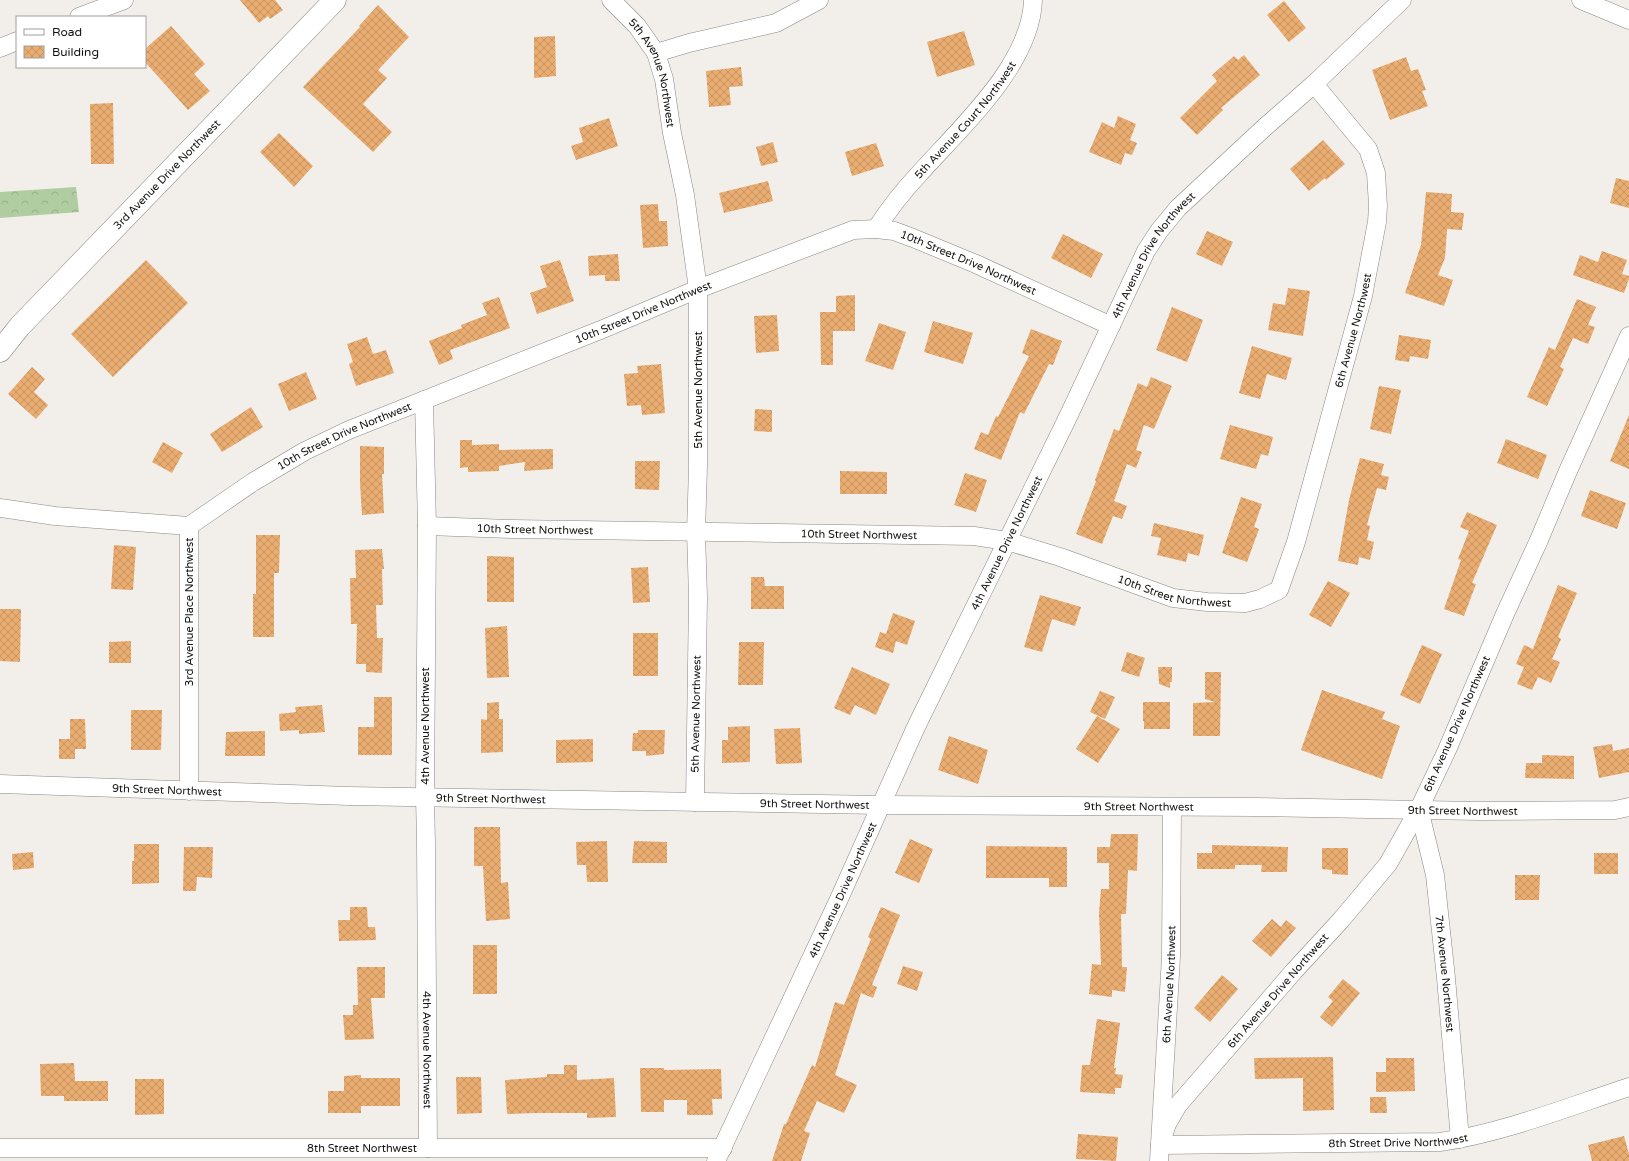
<svg xmlns="http://www.w3.org/2000/svg" width="1629" height="1161" font-family="'Varela Round',sans-serif">
<style>
.forest{fill:url(#forest-crowns)}
.building{fill:url(#building-cross-hatch)}
.lines{fill:none;stroke-linecap:round;stroke-linejoin:round}
.minor-casing{stroke:#8a8783;stroke-width:19}
.secondary-casing{stroke:#8a8783;stroke-width:23}
.minor{stroke:#fff;stroke-width:18}
.secondary{stroke:#fff;stroke-width:22}
.labels{text-anchor:middle;dominant-baseline:central;stroke-width:3;stroke-linejoin:round;paint-order:stroke}
.street-label{font-size:11px;fill:#131210;stroke:#fff}
</style>
<defs>
<pattern id="forest-crowns" width="20" height="18" patternUnits="userSpaceOnUse"><rect width="20" height="18" fill="#b0cda2"/><path d="M2 6a3 3 0 1 1 6 0M12 15a3 3 0 1 1 6 0" fill="none" stroke="#96af8a"/></pattern>
<pattern id="building-cross-hatch" width="8" height="8" patternUnits="userSpaceOnUse"><rect width="8" height="8" fill="#e9ac71"/><path d="M0 0l8 8M0 8l8-8" fill="none" stroke="#c79361"/></pattern>
</defs>
<rect width="100%" height="100%" fill="#f2efea"/>
<!-- forest -->
<path class="forest" d="M76,187L79,212L0,218V192Z"/>
<!-- building -->
<path class="building" d="M240,0H275L283,10L270,19L268,16L259,23Z
M1284,1L1306,28L1289,42L1267,15Z
M378,5L409,37L378,70L387,78L363,104L392,132L373,152L303,87L360,27L359,26Z
M171,26L205,64L194,74L210,91L188,110L145,62V49Z
M964,31L975,65L937,77L927,42Z
M555,36L556,76L534,78V37Z
M1244,55L1260,75L1221,108L1223,110L1197,135L1180,118L1217,81L1212,75L1234,56L1238,60Z
M1406,57L1411,71L1418,69L1426,90L1422,91L1428,106L1390,120L1372,70Z
M741,67L743,86L729,87L731,105L709,107L706,71Z
M113,103L114,164H91L90,104Z
M1118,116L1136,124L1130,140L1137,143L1132,155L1125,153L1121,165L1089,152L1102,122L1114,128Z
M609,118L618,146L576,160L571,146L583,142L579,128Z
M279,133L313,166L294,187L260,152Z
M1323,140L1345,164L1326,180L1325,178L1309,191L1290,169Z
M773,142L778,162L761,166L756,147Z
M876,143L884,166L852,176L845,152Z
M1616,178L1629,181V208L1610,203Z
M768,181L773,201L724,213L719,193Z
M1426,192L1452,194L1451,212L1464,213L1462,230L1447,229L1445,258L1438,275L1453,280L1444,306L1405,293L1421,245Z
M658,204L659,221H667L668,246L643,248L640,205Z
M1207,231L1233,242L1222,266L1196,254Z
M1063,234L1103,254L1091,278L1051,258Z
M1602,251L1627,260L1622,274L1629,276V279L1624,293L1573,275L1580,255L1598,262Z
M618,254L620,281H605V275L589,276L588,256Z
M146,260L188,303L113,377L71,334Z
M560,260L574,301L537,314L530,293L547,287L540,266Z
M1288,288L1310,291L1303,336L1268,330L1273,303L1285,305Z
M855,295V331H833V365H821L820,312H836V296Z
M499,297L510,328L450,350L453,359L439,365L429,341L462,328L461,325L487,315L482,303Z
M1577,299L1596,307L1588,325L1595,327L1588,344L1573,338L1560,367L1564,369L1547,406L1527,397L1549,347L1555,350Z
M1172,307L1203,320L1187,362L1156,350Z
M777,315L779,351L756,353L754,316Z
M933,321L973,333L963,364L924,352Z
M879,323L906,332L893,370L865,361Z
M1031,329L1062,341L1053,365L1049,364L1024,414L1020,412L1001,460L974,449L981,432L988,435L996,416L998,417L1029,356L1022,353Z
M1399,335L1431,340L1428,359L1410,356L1409,362L1395,360Z
M367,337L373,354L386,350L394,373L356,386L349,364L353,362L347,344Z
M1252,346L1292,358L1286,380L1267,374L1260,399L1239,393Z
M661,364L665,413L642,415L641,405L627,406L624,374L638,373L637,366Z
M32,367L45,379L34,392L48,405L36,419L8,394Z
M306,372L317,399L289,411L278,384Z
M1151,377L1172,386L1154,429L1144,425L1136,450L1142,452L1136,468L1127,464L1114,501L1127,506L1122,519L1113,516L1102,544L1076,534L1096,481L1095,480L1114,429L1119,431L1138,383L1147,387Z
M1379,386L1401,390L1391,434L1370,429Z
M251,407L263,427L222,452L210,434Z
M755,409L772,410V432L754,431Z
M1629,415V469L1610,461Z
M1230,425L1273,437L1268,456L1261,454L1256,469L1220,459Z
M1506,439L1547,455L1538,479L1497,463Z
M460,440H472V445L499,444V450L553,449V469L524,471L525,462L499,466V471L468,472V467L460,468Z
M163,442L183,453L172,473L152,462Z
M360,446L384,447V474H382L384,513L362,515L360,483Z
M1360,458L1384,464L1381,475L1389,477L1386,490L1377,488L1367,525L1370,526L1367,540L1374,542L1370,560L1359,557L1358,565L1338,561L1349,500Z
M635,461H660L659,490L635,489Z
M840,471L887,472V494H840Z
M965,473L987,480L976,512L954,505Z
M1590,490L1626,503L1617,529L1581,516Z
M1241,497L1262,504L1254,527L1259,529L1247,562L1222,553Z
M1467,512L1497,525L1472,583L1476,584L1464,616L1444,609L1461,560L1458,559L1469,531L1460,527Z
M1154,523L1204,535L1199,556L1188,553L1186,562L1157,555L1161,538L1151,536Z
M256,535H280L279,573H274V637H253V594H256Z
M114,545L136,547L133,590L111,589Z
M382,549L384,569H382L383,605H376L377,638H383L382,673L366,672V664H356L357,624H351L350,578H356L355,550Z
M487,556L514,557V602H487Z
M648,567L650,602L633,603L631,568Z
M751,577H764L765,586H784V609H751Z
M1328,581L1350,593L1331,627L1309,615Z
M1558,585L1577,593L1558,637L1561,639L1552,659L1560,662L1551,683L1538,677L1532,690L1517,684L1524,667L1516,664L1524,645L1533,649Z
M1040,595L1081,607L1075,626L1052,619L1042,652L1024,647Z
M0,609H21L20,662L0,661Z
M893,613L915,621L907,645L896,641L893,653L875,647L880,632L886,634Z
M507,626L509,677L487,678L485,628Z
M633,633H658V676H633Z
M131,641V663H109V642Z
M739,642H764L763,685H738Z
M1422,645L1442,654L1420,704L1400,695Z
M1127,652L1145,658L1139,677L1121,671Z
M852,667L890,684L876,715L855,705L850,715L834,708Z
M1158,667H1172V682H1170V688L1159,684Z
M1205,672H1221L1220,736H1193V703L1215,702L1205,699Z
M1322,690L1385,712L1382,719L1400,726L1382,779L1301,750Z
M1100,691L1115,697L1105,719L1090,712Z
M374,697H392V755H358V727H374Z
M499,702V719H503V752L481,753V719L487,720V703Z
M1143,702H1170V729H1144V721H1143Z
M322,705L325,732L299,734V730L280,731L279,714L296,712L295,707Z
M131,710H162L161,750H131Z
M1097,716L1120,729L1098,763L1076,749Z
M70,719H85L86,749H75V759H59V739H70Z
M750,726V762L722,763V740H728V727Z
M800,728L802,763L776,764L774,729Z
M638,730H665L664,754L646,756V751H632L633,733H638Z
M265,731V756H225L226,732Z
M949,736L988,750L978,784L938,770Z
M593,739V762L556,763V740Z
M1612,744L1613,751L1629,748V772L1599,778L1593,747Z
M1542,755L1574,756V779L1525,778L1526,763H1542Z
M474,827H500L501,883L508,882L510,919L486,921L483,866H474Z
M1111,834H1138L1137,871L1128,870L1126,914H1121L1122,967H1127L1125,992L1112,990V997L1089,994L1092,964L1101,965L1099,913L1101,889H1109V863H1097V847H1110Z
M910,839L933,849L919,883L895,873Z
M607,841L608,882H587L586,865H577L576,842Z
M634,841L667,842V863H632Z
M134,844H159V883L132,884V861H134Z
M1212,845L1288,847L1287,872H1261L1262,865H1235V869H1197V853H1212Z
M986,846L1067,847V887H1049V878H986Z
M184,847H213L212,878L197,877L196,891H183Z
M1322,848H1348V875L1332,874V870L1322,869Z
M33,852L34,868L13,870L12,854Z
M1594,853H1618V874H1594Z
M1515,875H1540L1539,900H1515Z
M350,907H367L368,927H375L376,940L339,941L338,920H350Z
M881,907L900,915L872,985L877,987L873,998L861,993L835,1075L857,1085L844,1113L817,1101L804,1131L810,1133L801,1161H772L784,1124H786L812,1065L815,1067L835,1002L844,1005L871,939L868,937Z
M1272,919L1281,927L1286,920L1296,928L1271,957L1252,941Z
M473,945H497V994H473Z
M903,966L923,972L917,991L897,984Z
M357,967H385V998H371L374,1039L345,1040L343,1015H353V1005H358Z
M1222,975L1238,989L1210,1022L1194,1008Z
M1343,979L1360,993L1332,1027L1320,1017L1333,1001L1328,997Z
M1097,1019L1120,1023L1114,1068H1116L1115,1074L1123,1075L1121,1088H1115V1094L1080,1092L1082,1065H1090Z
M1333,1057L1334,1110L1303,1111V1078L1255,1079L1254,1058Z
M1386,1058H1414L1415,1091L1376,1092V1072H1386Z
M74,1063L75,1081H108V1101H64V1096H41L40,1064Z
M564,1065H577V1080L614,1078L616,1117L587,1118V1113H534L507,1114L505,1080L547,1077V1074H564Z
M640,1068H664V1070L721,1069L722,1099H712L713,1115H687V1100H664V1112H641Z
M361,1075V1078H400V1106H361V1113H328V1091H344V1076Z
M456,1077H481L482,1113L457,1114Z
M135,1079H164V1114L135,1115Z
M1370,1097H1386L1387,1113H1370Z
M1078,1134L1118,1137L1116,1161L1076,1159Z
M1624,1136L1629,1154V1161H1592L1588,1145Z"/>
<g class="lines">
<defs>
<g id="minor">
<path id="s1" d="M611,0L637,26L656,53L664,79L672,133L685,195L698,289V467L696,532L698,597L695,802"/>
<path d="M1581,0L1629,20"/>
<path d="M79,17L124,0"/>
<path d="M0,48L17,41"/>
<path d="M656,53L689,43L776,23L819,0"/>
<path id="s2" d="M876,229C889,209 903,191 919,174C960,128 1031,65 1033,0"/>
<path id="s3" d="M1629,336L1568,471L1539,540L1505,614L1447,750L1419,809L1388,864L1341,920L1294,971L1178,1105L1167,1124L1160,1145L1440,1142C1503,1133 1568,1107 1629,1087"/>
<path id="s4" d="M424,400L427,526L425,797L426,843L428,1148"/>
<path d="M0,508L55,516L189,526"/>
<path id="s5" d="M189,526L253,482L305,451L349,430L603,329L698,289L853,230L876,229L894,231L913,238L976,264L1111,326"/>
<path d="M189,526V791"/>
<path id="s6" d="M427,526L512,529L974,536L1007,541L1060,557L1173,598L1207,602L1245,603L1260,599L1279,590L1296,542L1363,296L1377,222L1378,206L1376,173L1368,149L1314,84"/>
<path id="s7" d="M0,784L349,796L881,805L1254,807L1479,811L1615,810L1629,807"/>
<path id="s8" d="M1419,809L1435,875L1446,978L1460,1139"/>
<path id="s9" d="M0,1148H723"/>
<path id="s10" d="M716,1161L839,899L916,727L1067,419L1146,251L1159,231L1178,208L1265,127L1314,84L1402,0"/>
<path id="s11" d="M1159,1161L1171,957L1172,808"/>
</g>
<g id="secondary">
<path id="s12" d="M0,351L20,326L335,0"/>
</g>
</defs>
<!-- minor casing -->
<use href="#minor" class="minor-casing"/>
<!-- secondary casing -->
<use href="#secondary" class="secondary-casing"/>
<!-- minor -->
<use href="#minor" class="minor"/>
<!-- secondary -->
<use href="#secondary" class="secondary"/>
</g>
<g class="labels">
<!-- street labels -->
<g class="street-label">
<text stroke="none"><textPath href="#s1" startOffset="87">5th Avenue Northwest</textPath></text>
<text stroke="none"><textPath href="#s2" startOffset="141">5th Avenue Court Northwest</textPath></text>
<text stroke="none"><textPath href="#s12" startOffset="243">3rd Avenue Drive Northwest</textPath></text>
<text stroke="none"><textPath href="#s10" startOffset="1007">4th Avenue Drive Northwest</textPath></text>
<text stroke="none"><textPath href="#s5" startOffset="851">10th Street Drive Northwest</textPath></text>
<text stroke="none"><textPath href="#s5" startOffset="504">10th Street Drive Northwest</textPath></text>
<text stroke="none"><textPath href="#s6" startOffset="1135">6th Avenue Northwest</textPath></text>
<text transform="translate(698 390) rotate(-90)">5th Avenue Northwest</text>
<text stroke="none"><textPath href="#s5" startOffset="180">10th Street Drive Northwest</textPath></text>
<text stroke="none"><textPath href="#s6" startOffset="108">10th Street Northwest</textPath></text>
<text stroke="none"><textPath href="#s6" startOffset="432">10th Street Northwest</textPath></text>
<text stroke="none"><textPath href="#s10" startOffset="683">4th Avenue Drive Northwest</textPath></text>
<text stroke="none"><textPath href="#s6" startOffset="756">10th Street Northwest</textPath></text>
<text transform="translate(189 612) rotate(-90)">3rd Avenue Place Northwest</text>
<text transform="translate(696 714) rotate(-89)">5th Avenue Northwest</text>
<text transform="translate(1457 724) rotate(-66)">6th Avenue Drive Northwest</text>
<text transform="translate(425 726) rotate(-90)">4th Avenue Northwest</text>
<text stroke="none"><textPath href="#s7" startOffset="167">9th Street Northwest</textPath></text>
<text stroke="none"><textPath href="#s7" startOffset="491">9th Street Northwest</textPath></text>
<text stroke="none"><textPath href="#s7" startOffset="815">9th Street Northwest</textPath></text>
<text stroke="none"><textPath href="#s7" startOffset="1139">9th Street Northwest</textPath></text>
<text stroke="none"><textPath href="#s7" startOffset="1463">9th Street Northwest</textPath></text>
<text stroke="none"><textPath href="#s10" startOffset="299">4th Avenue Drive Northwest</textPath></text>
<text stroke="none"><textPath href="#s8" startOffset="167">7th Avenue Northwest</textPath></text>
<text stroke="none"><textPath href="#s11" startOffset="177">6th Avenue Northwest</textPath></text>
<text transform="translate(1278 991) rotate(-49)">6th Avenue Drive Northwest</text>
<text stroke="none"><textPath href="#s4" startOffset="650">4th Avenue Northwest</textPath></text>
<text stroke="none"><textPath href="#s3" startOffset="1183">8th Street Drive Northwest</textPath></text>
<text stroke="none"><textPath href="#s9" startOffset="362">8th Street Northwest</textPath></text>
</g>
</g>
<!-- legend -->
<rect x="16" y="16" width="130" height="52" fill="#ffffff" stroke="#a1a09f"/>
<rect x="24" y="29" width="20" height="6" fill="#ffffff" stroke="#a1a09f"/>
<text x="52" y="36" font-size="12" fill="#131210">Road</text>
<rect x="24" y="46" width="20" height="12" fill="url(#building-cross-hatch)" stroke="#a1a09f"/>
<text x="52" y="56" font-size="12" fill="#131210">Building</text>
</svg>
